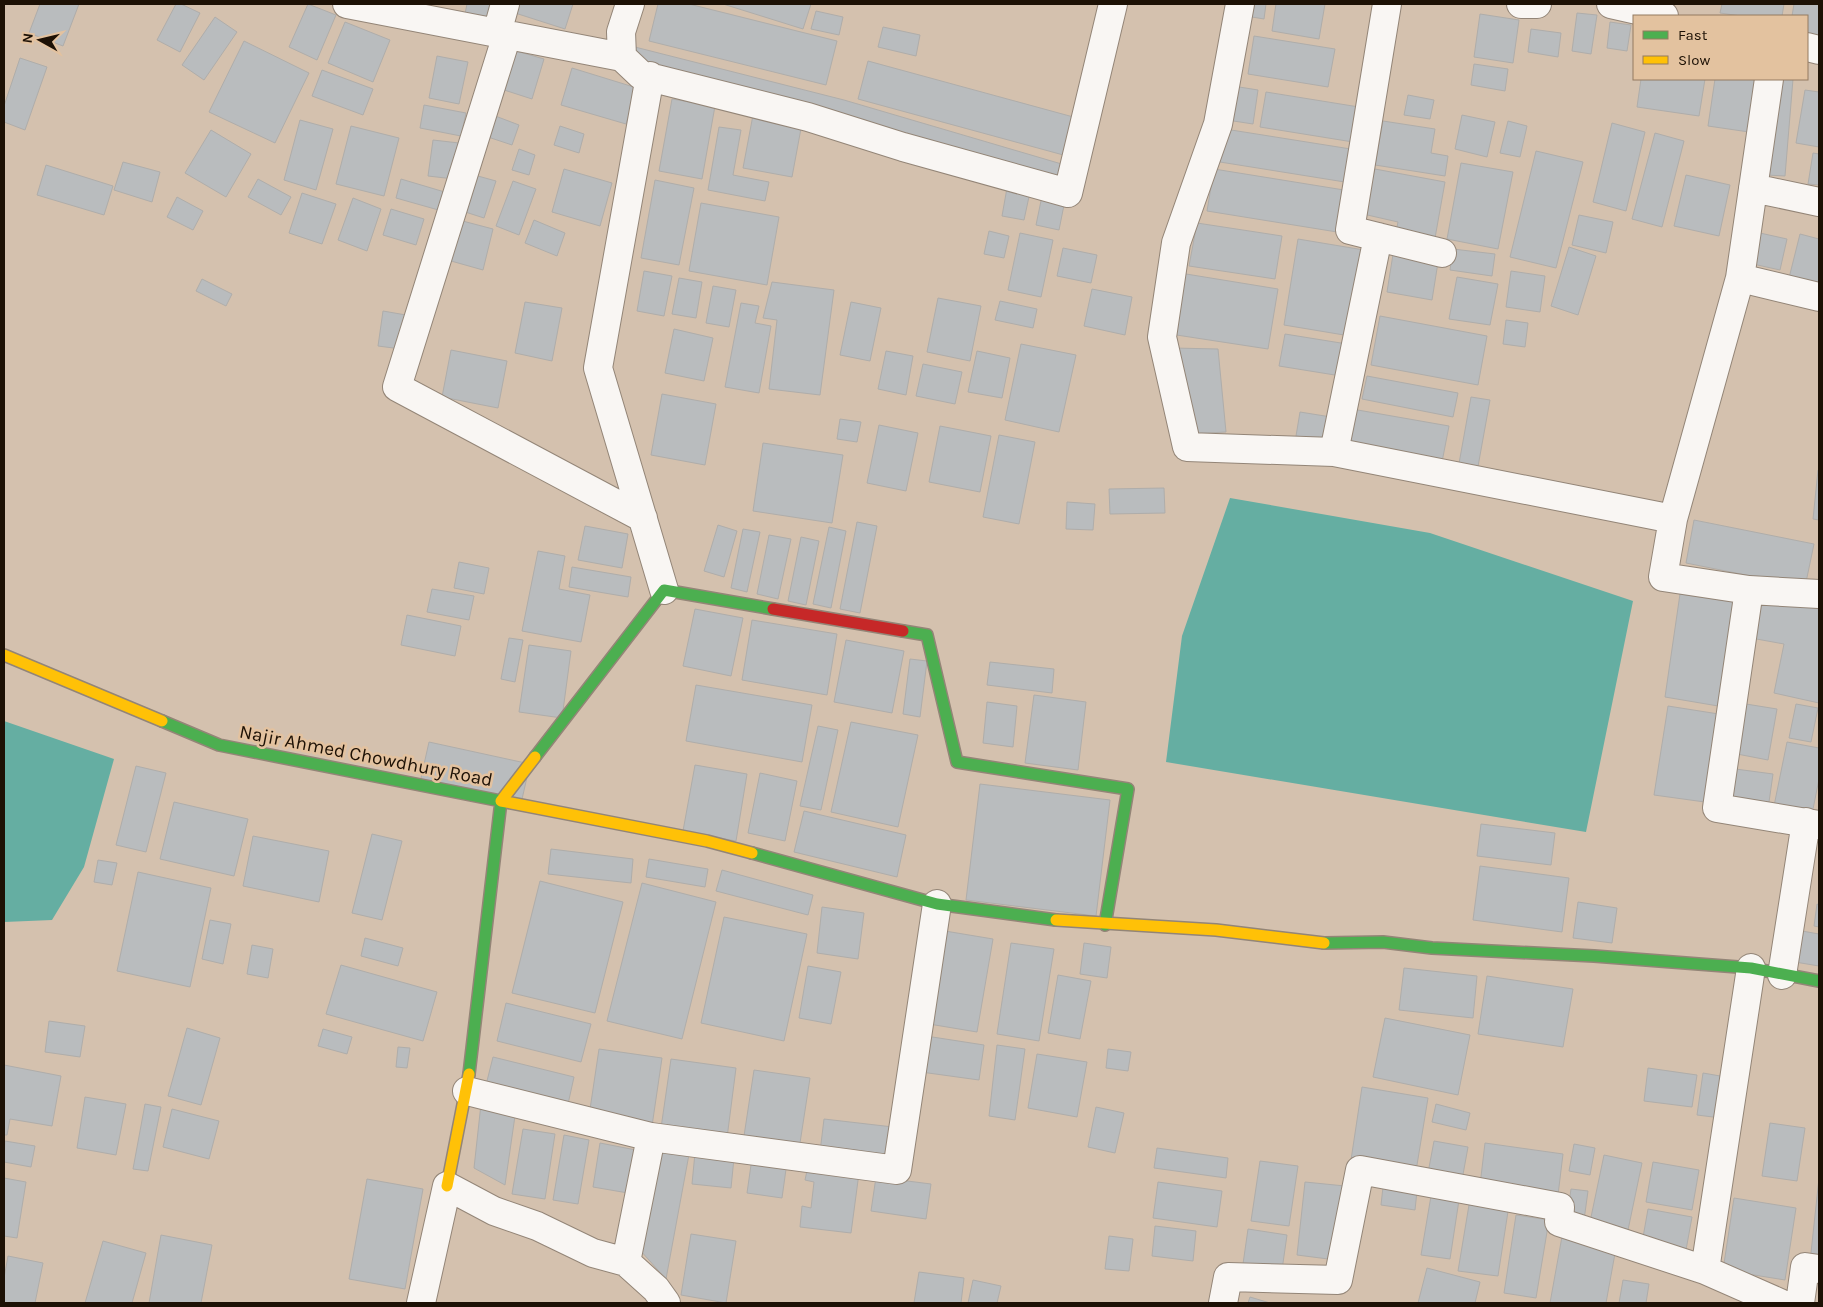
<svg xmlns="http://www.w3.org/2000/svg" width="1823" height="1307" font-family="Karla,sans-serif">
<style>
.water{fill:#65aea2}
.building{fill:#b9bcbe;stroke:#afadaa}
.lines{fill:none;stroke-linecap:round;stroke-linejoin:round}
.street-casing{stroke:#938577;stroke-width:30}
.fast-casing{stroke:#938577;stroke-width:14}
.slow-casing{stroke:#938577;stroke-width:14}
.jam-casing{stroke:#938577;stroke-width:14}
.street{stroke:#f9f6f3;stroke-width:28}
.fast{stroke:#4caf50;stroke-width:11}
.slow{stroke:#ffc107;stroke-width:11}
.jam{stroke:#c62828;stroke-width:11}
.labels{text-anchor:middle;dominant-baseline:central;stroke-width:5;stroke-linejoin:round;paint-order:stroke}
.street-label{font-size:19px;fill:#1d1105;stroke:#e3c29f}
</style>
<rect width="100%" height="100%" fill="#d4c1ae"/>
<!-- water -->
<path class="water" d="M1230,498L1430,533L1633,601L1586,832L1166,762L1182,636Z
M4,721L114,759L84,867L52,920L4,922Z"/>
<!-- building -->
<path class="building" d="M40,4H79L63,46L29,33Z
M176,4H181L200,13L180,52L157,40Z
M308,4L336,15L317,60L289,47Z
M467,4H495L491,21L465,14Z
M514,4H573L565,29L512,12Z
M658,4H689L837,41L826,85L649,41Z
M723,4H811L803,29Z
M1248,4H1266L1264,19L1246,16Z
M1276,4H1325L1319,39L1272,31Z
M1722,4H1784L1782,16H1741L1720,13Z
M1794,4H1819V37L1807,35V16H1792Z
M816,11L843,17L839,35L811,29Z
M1577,13L1597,15L1591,54L1572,51Z
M1480,14L1519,20L1513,63L1474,57Z
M215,17L237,32L204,80L182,65Z
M345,22L390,40L373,82L328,63Z
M1610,22L1631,25L1627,51L1607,48Z
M883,27L920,35L916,56L878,47Z
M1531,29L1561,33L1558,57L1528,52Z
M1254,36L1335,49L1328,87L1248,74Z
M244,41L309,73L275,143L209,112Z
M631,46L844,100L1065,165L1060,183L637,64Z
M513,50L544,59L532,99L501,89Z
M437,56L468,62L459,104L429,98Z
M20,58L47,67L25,130L4,122V106Z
M868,61L1077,118L1067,156L858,99Z
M1474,64L1508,69L1505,91L1471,85Z
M572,68L637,88L626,124L561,105Z
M322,70L373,89L363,115L312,96Z
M1641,79H1705L1699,116L1637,107Z
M1715,79H1757L1749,132L1708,126Z
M1774,79H1793L1785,176L1766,175Z
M1233,86L1258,90L1253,124L1227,120Z
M1805,90L1819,92V147L1796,143Z
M1266,92L1359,107L1353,142L1260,127Z
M1408,95L1434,100L1430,119L1404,115Z
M672,99L715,106L702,179L659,171Z
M424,105L466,113L461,136L420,128Z
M490,114L519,125L512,145L482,135Z
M753,115L802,123L792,177L743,168Z
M1462,115L1495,122L1487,157L1455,149Z
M300,120L333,129L316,190L284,180Z
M1383,121L1435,129L1431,153L1448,156L1445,176L1375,165Z
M1508,121L1527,126L1520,157L1500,153Z
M1612,123L1645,132L1626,211L1593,202Z
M351,126L399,138L384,196L336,184Z
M560,126L584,134L579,153L554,145Z
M719,127L741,130L733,175L769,182L765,201L708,190Z
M1225,129L1357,150L1351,183L1220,162Z
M211,130L251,154L226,197L185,173Z
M1655,133L1684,141L1662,227L1632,219Z
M433,140L459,143L454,179L428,176Z
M519,149L535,155L529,175L512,170Z
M1536,151L1583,162L1556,268L1510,257Z
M1813,153L1819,154V185L1808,184Z
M123,162L160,172L152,202L114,190Z
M1461,163L1513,172L1498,249L1447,239Z
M46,165L113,186L104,215L37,195Z
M564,169L612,183L600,226L552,212Z
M1214,169L1344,190L1337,232L1207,211Z
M1375,169L1445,182L1435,238L1396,232L1398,222L1363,214Z
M467,173L496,181L484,218L456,209Z
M1686,175L1730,185L1719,236L1674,226Z
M258,179L291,197L281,215L248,197Z
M401,179L448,193L442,211L396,198Z
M655,180L694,188L679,265L641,258Z
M513,181L536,189L519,235L496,226Z
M1007,188L1030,192L1024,220L1002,216Z
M302,193L336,204L322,244L289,233Z
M1042,196L1065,200L1059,230L1036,225Z
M177,197L203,211L193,230L167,217Z
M353,198L381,209L367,251L338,240Z
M701,203L779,217L767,285L689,271Z
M391,209L424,219L416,245L383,235Z
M1579,215L1613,222L1606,253L1572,245Z
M455,219L493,229L483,270L444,259Z
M534,220L565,233L557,256L525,243Z
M1197,223L1282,236L1275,279L1189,266Z
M989,231L1009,236L1004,258L984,254Z
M1020,233L1053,240L1041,297L1008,290Z
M1760,233L1787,239L1780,270L1753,264Z
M1800,234L1819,239V286L1789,278Z
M1298,239L1364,250L1350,336L1284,325Z
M1569,247L1596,256L1578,315L1551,306Z
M1063,248L1097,255L1091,283L1057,276Z
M1394,248L1439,256L1432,300L1387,292Z
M1453,249L1495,254L1492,276L1450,270Z
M644,271L672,276L664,316L637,311Z
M1511,271L1545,276L1540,312L1506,307Z
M1180,273L1278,289L1268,349L1170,334Z
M1457,277L1498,284L1490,325L1449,319Z
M679,278L702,282L696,318L672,314Z
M202,279L232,294L226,306L196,291Z
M772,282L834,290L820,395L769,389L777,320L763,318Z
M713,286L736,290L729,327L706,323Z
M1092,289L1132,297L1125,335L1084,326Z
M938,298L981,306L970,361L927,352Z
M1000,301L1037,309L1033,328L995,320Z
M525,302L562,308L552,361L515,353Z
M851,302L881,308L870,361L840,355Z
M741,303L759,306L755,323L771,326L759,393L725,387Z
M383,311L406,315L401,349L378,346Z
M1380,316L1487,336L1478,385L1371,365Z
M1506,320L1528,323L1525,347L1503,344Z
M674,329L713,338L704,381L665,373Z
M1285,334L1347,344L1341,376L1279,366Z
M1021,344L1076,355L1059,432L1005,420Z
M1173,348L1218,349L1226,432L1189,434Z
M451,350L507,361L498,408L442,397Z
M886,351L913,356L906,395L878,389Z
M977,351L1010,358L1002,398L968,392Z
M923,364L962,372L955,404L916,396Z
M1367,376L1458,393L1453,417L1362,399Z
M662,394L716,404L705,465L651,455Z
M1471,397L1490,400L1477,472L1458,469Z
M1352,409L1449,426L1442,462L1346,444Z
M1300,412L1331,417L1328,441L1296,436Z
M840,419L861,422L857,442L837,439Z
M879,425L918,433L906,491L867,483Z
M940,426L991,436L980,492L929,482Z
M999,435L1035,442L1019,524L983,517Z
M763,443L843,455L832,523L753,511Z
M1818,470H1819V520L1813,519Z
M1164,488L1165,513L1110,514L1109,489Z
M1067,502L1095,504L1093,530L1066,529Z
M1694,520L1814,544L1805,587L1686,563Z
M857,522L877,526L860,613L840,609Z
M718,525L737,531L724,577L704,571Z
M585,526L628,534L622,568L578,560Z
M829,527L846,531L831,608L813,604Z
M743,529L760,532L747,592L731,588Z
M769,535L791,539L778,599L757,594Z
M801,537L819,541L806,605L788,601Z
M538,551L565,556L559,589L590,595L581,642L522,631Z
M459,562L489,568L484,594L454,588Z
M572,567L631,577L628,597L569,587Z
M432,589L474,596L469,620L427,612Z
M1680,594L1740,603L1724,707L1665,697Z
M1760,596L1819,609V703L1774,693L1784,644L1751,638Z
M695,609L743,618L731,676L683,666Z
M407,615L461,626L455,656L401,645Z
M752,620L837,634L827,695L742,680Z
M509,638L523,640L515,682L501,679Z
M846,640L904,651L892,713L834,702Z
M529,645L571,651L562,718L519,712Z
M910,659L927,661L920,717L903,714Z
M990,662L1054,669L1052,693L987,685Z
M696,685L812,705L802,762L686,741Z
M1034,695L1086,702L1078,770L1025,763Z
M987,702L1017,706L1013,747L983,743Z
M1746,704L1777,709L1768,760L1737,754Z
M1796,704L1818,708L1811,742L1789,738Z
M1668,706L1725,715L1712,803L1654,795Z
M851,722L918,735L898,827L831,812Z
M818,726L838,730L821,810L800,806Z
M429,742L530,764L520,808L419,787Z
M1787,742L1819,748V779L1812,814L1774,806Z
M695,765L747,774L736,841L683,831Z
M136,766L166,773L146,852L116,845Z
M1728,768L1773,774L1768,809L1723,803Z
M760,773L797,781L785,841L748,833Z
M980,784L1110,800L1096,916L966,900Z
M174,802L248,819L234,876L160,859Z
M804,811L906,835L897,877L794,852Z
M1481,824L1555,833L1551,865L1477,856Z
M372,834L402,841L382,920L352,913Z
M253,836L329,851L319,902L243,886Z
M551,849L633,859L631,883L548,874Z
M649,859L708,869L705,887L646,877Z
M98,860L117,863L112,885L94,882Z
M1480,866L1569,878L1562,932L1473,920Z
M722,870L813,895L808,915L716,891Z
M138,872L211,888L190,987L117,971Z
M540,881L623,902L595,1013L512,993Z
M642,883L716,902L682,1039L607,1021Z
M1578,902L1617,908L1612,943L1573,938Z
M1817,904L1819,905V927L1814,926Z
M822,907L864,913L858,959L817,953Z
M724,917L807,934L784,1041L701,1023Z
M210,920L231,924L223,964L202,959Z
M945,931L993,939L977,1032L929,1024Z
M1802,931L1819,934V966L1795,962Z
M365,938L403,948L398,966L361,956Z
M1011,943L1054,949L1039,1041L997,1034Z
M1084,943L1111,947L1107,978L1080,974Z
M252,945L273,949L268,978L247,974Z
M341,965L437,992L423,1041L326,1014Z
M808,966L841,972L831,1024L799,1018Z
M1404,968L1477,976L1473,1018L1399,1010Z
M1058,975L1091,981L1080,1039L1048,1033Z
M1487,976L1573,989L1563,1047L1478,1034Z
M506,1003L591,1024L581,1062L497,1041Z
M1385,1018L1470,1035L1458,1095L1373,1077Z
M49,1021L85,1026L80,1057L45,1052Z
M187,1028L220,1038L201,1105L168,1096Z
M323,1029L352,1037L347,1054L318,1046Z
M926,1036L984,1045L979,1080L921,1072Z
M997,1045L1025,1049L1015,1120L989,1116Z
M398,1047L410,1048L407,1068L396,1067Z
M599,1049L662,1058L652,1126L589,1116Z
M1108,1049L1131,1052L1128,1071L1106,1068Z
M1037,1054L1087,1062L1077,1117L1028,1108Z
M493,1057L574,1077L568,1104L486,1085Z
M671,1059L736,1068L727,1138L661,1128Z
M4,1065L61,1076L52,1126L10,1119L7,1135H4Z
M1648,1068L1697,1075L1692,1107L1644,1101Z
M754,1070L810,1078L800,1143L744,1136Z
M1703,1073L1726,1077L1721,1118L1697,1115Z
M1362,1087L1428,1098L1416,1171L1351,1160Z
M85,1097L126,1104L116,1155L77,1148Z
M145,1104L161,1107L148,1171L133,1169Z
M481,1104L516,1109L505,1185L474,1168Z
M1436,1104L1470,1113L1466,1130L1432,1122Z
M1096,1107L1124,1113L1115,1153L1088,1147Z
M172,1109L219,1121L209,1159L163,1147Z
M824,1119L893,1127L889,1159L820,1152Z
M1770,1123L1805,1128L1797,1181L1762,1176Z
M523,1129L555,1134L545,1199L512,1194Z
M564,1135L589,1140L578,1204L553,1200Z
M5,1141L35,1146L31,1167L4,1162Z
M1434,1141L1468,1147L1462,1180L1428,1173Z
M600,1143L636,1150L628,1193L593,1187Z
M658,1143L690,1149L666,1279L640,1250Z
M1485,1143L1563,1154L1558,1195L1480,1185Z
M1574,1144L1595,1148L1590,1175L1569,1171Z
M1157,1148L1228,1158L1226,1178L1154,1168Z
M695,1153L734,1158L731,1188L692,1184Z
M1604,1155L1642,1163L1628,1230L1590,1222Z
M752,1158L787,1162L782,1198L747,1193Z
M1260,1161L1298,1166L1289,1226L1251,1221Z
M1653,1162L1699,1170L1692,1210L1646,1202Z
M808,1166L859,1173L851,1233L800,1227L802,1206L811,1208L814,1182L805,1180Z
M876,1177L931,1184L926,1219L871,1211Z
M4,1178L26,1182L17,1238L4,1236Z
M1819,1178V1263L1810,1262Z
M367,1179L423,1189L405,1289L349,1279Z
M1158,1182L1222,1191L1217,1227L1153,1218Z
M1305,1182L1345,1186L1336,1260L1297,1255Z
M1383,1187L1417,1191L1415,1210L1381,1205Z
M1571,1189L1588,1191L1584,1220L1567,1217Z
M1431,1196L1459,1200L1450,1259L1421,1255Z
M1734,1198L1796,1208L1785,1280L1723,1270Z
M1470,1199L1509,1205L1498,1276L1458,1271Z
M1648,1209L1692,1217L1686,1250L1642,1243Z
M1516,1215L1549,1220L1536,1298L1504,1293Z
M1155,1226L1196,1231L1193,1261L1152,1256Z
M1248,1229L1287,1235L1282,1270L1243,1264Z
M1563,1231L1616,1248L1606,1303H1550Z
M691,1234L736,1241L726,1303L681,1295Z
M161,1235L212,1245L201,1303H149Z
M1109,1236L1133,1239L1129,1271L1105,1269Z
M103,1241L146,1253L132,1303H85Z
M8,1256L43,1263L35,1303H4V1278Z
M1427,1268L1480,1282L1475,1303H1418Z
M919,1272L964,1278L961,1303H914Z
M973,1280L1001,1286L997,1303H968Z
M1623,1280L1649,1284L1646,1303H1619Z
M1250,1297L1270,1303H1248Z"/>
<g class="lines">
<defs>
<path id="street" d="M347,4L622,57
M630,4L621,32L622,57L641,75L808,117L903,147L1068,193L1113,4
M1240,4L1218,124L1176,243L1162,337L1187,447L1334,452L1673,519L1663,577L1749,590L1717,808L1819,825
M1387,4L1350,230L1442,253
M1521,4H1537
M1611,4L1664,16
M497,33L505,4
M507,35L397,387L643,518
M1807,47L1819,50
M650,76L598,368L664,590
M1769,79L1740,278L1819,297
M1753,188L1819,202
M1334,452L1378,237
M1673,519L1740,278
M1749,590L1819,594
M1782,975L1806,822
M467,1091L651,1137
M626,1262L651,1137L897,1170L937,904
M1705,1270L1780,1303
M421,1303L447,1186L494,1211L537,1226L593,1253L626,1262L656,1289L666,1303
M1223,1303L1228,1277L1338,1280L1360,1170L1560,1207L1559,1222L1705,1270L1751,968
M1800,1303L1805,1267L1819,1269"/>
<path id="fast" d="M903,631L927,635L957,762L1128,789L1105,925
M162,721L219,745L501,801L469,1074
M535,757L664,590L773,609
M752,853L937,904L1056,920
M1324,943L1383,942L1432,948L1594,956L1751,968L1819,981"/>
<path id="slow" d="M4,655L162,721
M535,757L501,801L707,841L752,853
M1056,920L1216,930L1324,943
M447,1186L469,1074"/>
<path id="jam" d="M773,609L903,631"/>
</defs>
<!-- street casing -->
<use href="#street" class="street-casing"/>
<!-- fast casing -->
<use href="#fast" class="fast-casing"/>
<!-- slow casing -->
<use href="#slow" class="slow-casing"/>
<!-- jam casing -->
<use href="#jam" class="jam-casing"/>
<!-- street -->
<use href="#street" class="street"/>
<!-- fast -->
<use href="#fast" class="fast"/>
<!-- slow -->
<use href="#slow" class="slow"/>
<!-- jam -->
<use href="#jam" class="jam"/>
</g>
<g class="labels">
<!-- street labels -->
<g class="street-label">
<text transform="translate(366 756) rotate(11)">Najir Ahmed Chowdhury Road</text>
</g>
</g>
<!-- border -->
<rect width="1823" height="1307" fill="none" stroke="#1d1105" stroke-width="10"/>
<!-- legend -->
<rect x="1633" y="15" width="175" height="65" fill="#e3c29f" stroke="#947b61"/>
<rect x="1643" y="31" width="25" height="8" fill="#4caf50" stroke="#947b61"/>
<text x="1678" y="40" font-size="15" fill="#1d1105">Fast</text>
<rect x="1643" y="56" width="25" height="8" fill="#ffc107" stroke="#947b61"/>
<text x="1678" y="65" font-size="15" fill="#1d1105">Slow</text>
<!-- north arrow -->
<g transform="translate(40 40) rotate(278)" stroke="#e3c29f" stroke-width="4" paint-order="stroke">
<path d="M0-4L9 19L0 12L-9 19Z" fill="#1d1105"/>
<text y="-8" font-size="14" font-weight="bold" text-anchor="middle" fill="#1d1105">N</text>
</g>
</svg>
